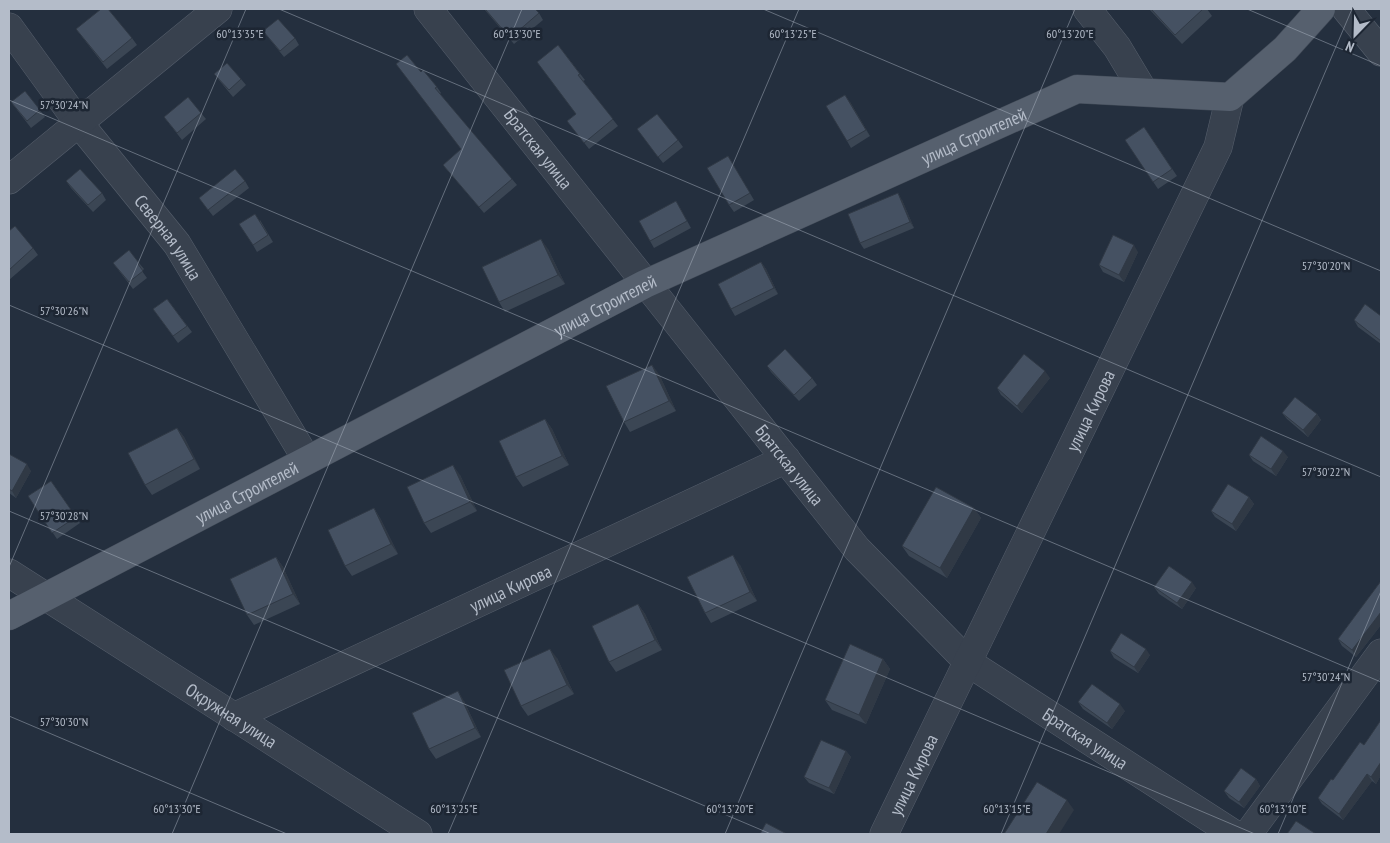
<svg xmlns="http://www.w3.org/2000/svg" width="1390" height="843" font-family="'PT Sans Narrow',sans-serif">
<style>
.lines{fill:none;stroke-linecap:round;stroke-linejoin:round}
.minor-casing{stroke:#565f6c;stroke-width:29}
.major-casing{stroke:#414a57;stroke-width:29}
.minor{stroke:#38414e;stroke-width:28}
.major{stroke:#56606e;stroke-width:28}
.wall{fill:#3b4654}
.shaded-wall{fill:#303945}
.building{fill:#455162;stroke:#303945}
.ticks{fill:none;stroke:#b4bcc9;stroke-width:1;stroke-opacity:0.45}
.labels{text-anchor:middle;dominant-baseline:central;stroke-width:5;stroke-linejoin:round;paint-order:stroke}
.street-label{font-size:18px;fill:#b4bcc9;stroke:#1d2633}
.ticks-label{font-size:12px;text-anchor:middle;fill:#b4bcc9;stroke:#1d2633;stroke-width:5;stroke-linejoin:round;paint-order:stroke}
</style>
<rect width="100%" height="100%" fill="#242f3e"/>
<g class="lines">
<defs>
<g id="minor">
<path id="s1" d="M428,9L857,549L969,663L1234,834"/>
<path d="M1087,9L1117,47L1144,92"/>
<path d="M1346,9L1381,52"/>
<path id="s2" d="M9,27L78,122L177,244L307,460"/>
<path d="M9,180L218,9"/>
<path id="s3" d="M9,573L418,834"/>
<path id="s4" d="M234,717L786,459"/>
<path id="s5" d="M884,834L1218,147L1230,97"/>
<path d="M1248,834L1381,653"/>
</g>
<g id="major">
<path id="s6" d="M9,616L645,284L1077,89L1230,97L1285,49L1321,9"/>
</g>
</defs>
<!-- minor casing -->
<use href="#minor" class="minor-casing"/>
<!-- major casing -->
<use href="#major" class="major-casing"/>
<!-- minor -->
<use href="#minor" class="minor"/>
<!-- major -->
<use href="#major" class="major"/>
</g>
<!-- wall -->
<path class="wall" d="M484,9L539,13L543,20L514,44Z
M1149,9H1207L1212,16L1182,44Z
M76,29L132,38L137,45L107,69Z
M263,31L295,38L299,45L284,57Z
M558,45L585,80L583,81L618,126L589,149L567,121L576,114Z
M421,72L437,87L441,93L440,94L512,179L517,185L484,213L448,171L443,165L461,150Z
M214,74L241,79L246,85L233,97Z
M11,102L40,110L45,117L31,128Z
M850,102L870,136L851,148L847,141Z
M201,113L206,119L182,140L164,117Z
M1144,127L1177,176L1158,189L1125,140Z
M637,129L678,140L683,147L663,163Z
M728,156L754,200L734,212L729,205Z
M66,181L102,193L106,200L93,212L71,188Z
M245,181L249,188L213,216L199,198Z
M902,200L914,228L864,249L860,243Z
M680,208L691,228L654,248L650,241Z
M260,220L273,242L257,252L253,245Z
M9,231L33,248L38,255L9,280Z
M548,249L565,284L505,312L499,302Z
M1138,252L1124,282L1103,272L1099,265Z
M761,262L766,269L778,294L735,316L731,309Z
M113,263H139L144,269L142,271L147,278L133,289Z
M167,299L192,332L178,343L153,309Z
M1381,316V344L1358,327L1354,320Z
M767,366L812,378L817,385L799,401L771,372Z
M659,374L676,411L630,432L624,422Z
M1050,378L1022,413L1001,395L997,388Z
M1282,413L1317,414L1321,420L1308,437L1287,419Z
M545,419L552,429L569,465L523,487L516,477Z
M177,428L184,437L200,469L152,495L145,485Z
M9,454L31,471L16,498L9,493Z
M1249,455L1288,457L1276,476L1253,461Z
M460,475L477,511L431,533L424,523Z
M51,481L80,523L57,539L28,496Z
M1249,497L1254,504L1236,531L1215,517L1211,511Z
M374,508L380,518L398,554L352,576L345,566Z
M974,508L981,518L947,578L909,556L902,546Z
M276,557L283,567L300,604L254,625L247,615Z
M740,565L757,601L711,623L705,613Z
M1381,581V625L1356,657L1342,646L1338,639Z
M1154,587L1196,588L1182,609L1159,594Z
M638,604L645,614L662,650L616,672L609,662Z
M1110,651L1150,655L1138,673L1114,658Z
M557,658L574,694L528,716L521,706Z
M883,659L890,669L866,724L832,710L825,700Z
M464,701L481,737L436,759L429,749Z
M1078,702L1125,711L1112,729L1083,709Z
M1381,720V775L1376,784L1372,781L1343,820L1322,804L1318,798L1364,745Z
M846,751L851,757L834,794L809,783L804,777Z
M1256,779L1260,786L1244,808L1229,798L1224,791Z"/>
<!-- shaded-wall -->
<path class="shaded-wall" d="M845,95L850,102L870,136L866,130Z
M898,193L902,200L914,228L910,222Z
M541,239L548,249L565,284L558,275Z
M1134,245L1138,252L1124,282L1119,275Z
M761,262L766,269L778,294L774,288Z
M652,365L659,374L676,411L669,401Z
M1045,371L1050,378L1022,413L1017,406Z
M1317,414L1321,420L1308,437L1303,430Z
M545,419L552,429L569,465L562,456Z
M177,428L184,437L200,469L194,459Z
M1283,451L1288,457L1276,476L1271,469Z
M27,464L31,471L16,498L12,491Z
M453,465L460,475L477,511L470,502Z
M1249,497L1254,504L1236,531L1232,524Z
M374,508L380,518L398,554L391,544Z
M974,508L981,518L947,578L940,568Z
M733,555L740,565L757,601L750,592Z
M276,557L283,567L300,604L293,594Z
M1192,582L1196,588L1182,609L1177,603Z
M638,604L645,614L662,650L655,640Z
M1381,612V625L1356,657L1352,650Z
M550,649L557,658L574,694L567,685Z
M1146,649L1150,655L1138,673L1134,667Z
M883,659L890,669L866,724L859,715Z
M458,691L464,701L481,737L475,728Z
M1120,704L1125,711L1112,729L1107,723Z
M846,751L851,757L834,794L829,788Z
M1381,762V775L1376,784L1371,777Z
M1367,774L1372,781L1343,820L1339,814Z
M1256,779L1260,786L1244,808L1239,802Z
M1067,800L1074,810L1059,834H1046Z"/>
<!-- building -->
<path class="building" d="M101,9H108L132,38L103,62L76,29Z
M485,9H535L539,13L510,38Z
M1151,9H1203L1175,35Z
M278,19L295,38L280,51L263,31Z
M558,45L580,74L578,75L613,119L584,143L567,121L576,114L537,62Z
M407,55L421,72L423,70L437,87L435,88L512,179L479,207L443,165L461,149L396,64Z
M227,63L241,79L229,90L214,74Z
M25,91L40,110L27,121L11,102Z
M845,95L866,130L847,141L826,106Z
M188,97L201,113L177,133L164,117Z
M657,114L678,140L658,157L637,129Z
M1144,127L1172,169L1153,182L1125,140Z
M728,156L750,193L729,205L707,168Z
M80,169L102,193L88,205L66,181Z
M235,169L245,181L208,210L199,198Z
M898,193L910,222L860,243L848,214Z
M676,201L687,221L650,241L639,221Z
M255,214L268,235L253,245L239,224Z
M15,226L33,248L9,270V231Z
M1113,235L1134,245L1119,275L1099,265Z
M541,239L558,275L499,302L482,267Z
M129,250L139,263L138,264L143,271L129,282L113,263Z
M761,262L774,288L731,309L718,284Z
M167,299L187,326L173,336L153,309Z
M1365,304L1381,316V341L1354,320Z
M785,349L812,378L794,395L767,366Z
M1024,354L1045,371L1017,406L997,388Z
M652,365L669,401L624,422L606,386Z
M1295,397L1317,414L1303,430L1282,413Z
M545,419L562,456L516,477L499,441Z
M177,428L194,459L145,485L128,453Z
M1261,436L1283,451L1271,469L1249,455Z
M9,454L27,464L12,491L9,489Z
M453,465L470,502L424,523L407,487Z
M51,481L76,517L52,533L28,496Z
M1228,484L1249,497L1232,524L1211,511Z
M936,487L974,508L940,568L902,546Z
M374,508L391,544L345,566L328,530Z
M733,555L750,592L705,613L687,577Z
M276,557L293,594L247,615L230,579Z
M1169,566L1192,582L1177,603L1154,587Z
M1381,581V612L1352,650L1338,639Z
M638,604L655,640L609,662L592,626Z
M1121,633L1146,649L1134,667L1110,651Z
M850,644L883,659L859,715L825,700Z
M550,649L567,685L521,706L504,670Z
M1092,684L1120,704L1107,723L1078,702Z
M458,691L475,728L429,749L412,713Z
M1381,720V762L1371,777L1367,774L1339,814L1318,798L1331,779L1333,780L1360,742L1364,745Z
M821,740L846,751L829,788L804,777Z
M1241,768L1256,779L1239,802L1224,791Z
M1037,782L1067,800L1046,834H1004Z
M1296,821L1316,834H1287Z
M766,823L787,834H760Z"/>
<!-- ticks -->
<path class="ticks" d="M279,9L1381,477M763,9L1381,271M1247,9L1381,66M9,100L1381,682M9,305L1255,834M9,511L771,834M9,567L246,9M9,716L287,834M172,834L522,9M448,834L799,9M725,834L1075,9M1001,834L1352,9M1278,834L1381,591"/>
<g class="labels">
<!-- street labels -->
<g class="street-label">
<text stroke="none"><textPath href="#s6" startOffset="1078">улица Строителей</textPath></text>
<text stroke="none"><textPath href="#s1" startOffset="178">Братская улица</textPath></text>
<text stroke="none"><textPath href="#s2" startOffset="264">Северная улица</textPath></text>
<text stroke="none"><textPath href="#s6" startOffset="672">улица Строителей</textPath></text>
<text stroke="none"><textPath href="#s5" startOffset="471">улица Кирова</textPath></text>
<text stroke="none"><textPath href="#s1" startOffset="582">Братская улица</textPath></text>
<text stroke="none"><textPath href="#s6" startOffset="268">улица Строителей</textPath></text>
<text stroke="none"><textPath href="#s4" startOffset="305">улица Кирова</textPath></text>
<text stroke="none"><textPath href="#s3" startOffset="264">Окружная улица</textPath></text>
<text stroke="none"><textPath href="#s1" startOffset="988">Братская улица</textPath></text>
<text stroke="none"><textPath href="#s5" startOffset="66">улица Кирова</textPath></text>
</g>
</g>
<g class="ticks-label">
<text x="240" y="38">60°13'35"E</text>
<text x="517" y="38">60°13'30"E</text>
<text x="793" y="38">60°13'25"E</text>
<text x="1070" y="38">60°13'20"E</text>
<text x="64" y="109">57°30'24"N</text>
<text x="1326" y="270">57°30'20"N</text>
<text x="64" y="315">57°30'26"N</text>
<text x="1326" y="476">57°30'22"N</text>
<text x="64" y="520">57°30'28"N</text>
<text x="1326" y="681">57°30'24"N</text>
<text x="64" y="726">57°30'30"N</text>
<text x="177" y="813">60°13'30"E</text>
<text x="454" y="813">60°13'25"E</text>
<text x="730" y="813">60°13'20"E</text>
<text x="1007" y="813">60°13'15"E</text>
<text x="1283" y="813">60°13'10"E</text>
</g>
<!-- border -->
<rect width="1390" height="843" fill="none" stroke="#b4bcc9" stroke-width="20"/>
<!-- north arrow -->
<g transform="translate(1355 35) rotate(203)" stroke="#1d2633" stroke-width="4" paint-order="stroke">
<path d="M0-4L9 19L0 12L-9 19Z" fill="#b4bcc9"/>
<text y="-8" font-size="14" font-weight="bold" text-anchor="middle" fill="#b4bcc9">N</text>
</g>
</svg>
